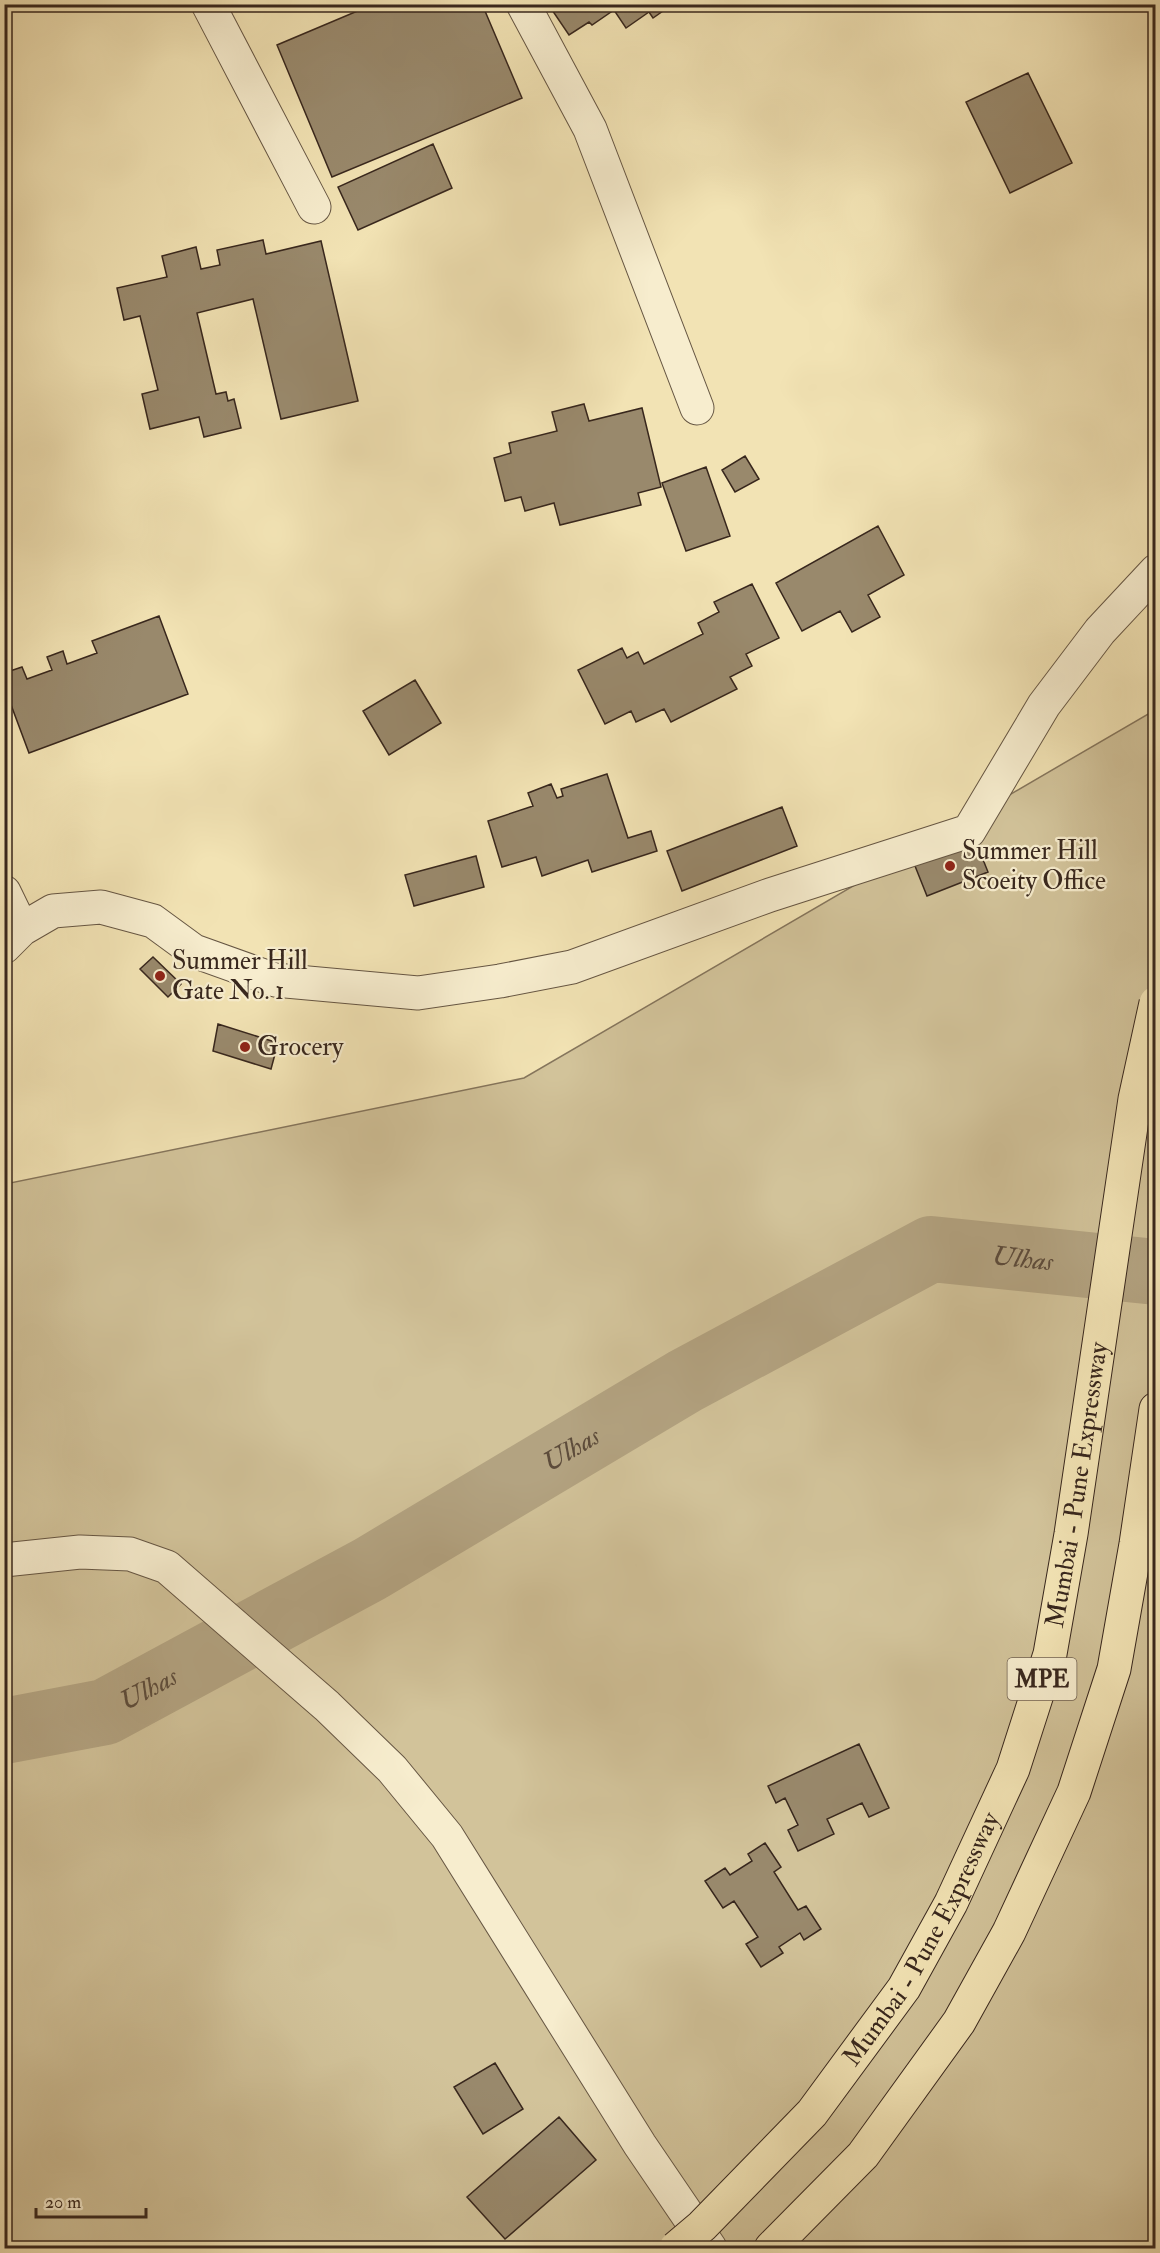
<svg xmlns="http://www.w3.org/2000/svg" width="1160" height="2253" font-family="'IM FELL Double Pica',serif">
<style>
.green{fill:#d2c39a;stroke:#85755c;stroke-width:1.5}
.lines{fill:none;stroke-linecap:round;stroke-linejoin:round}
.river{stroke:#b3a381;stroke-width:66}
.building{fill:#99896c;stroke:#38271d;stroke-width:1.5}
.minor-casing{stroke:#665643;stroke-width:35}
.tertiary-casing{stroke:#665643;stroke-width:35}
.motorway-casing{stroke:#38271d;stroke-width:35}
.minor{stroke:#f7edce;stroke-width:33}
.tertiary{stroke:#f7edce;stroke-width:33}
.motorway{stroke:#f2e3b4;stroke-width:33}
.motorway-bridge-casing{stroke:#38271d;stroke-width:35;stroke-linecap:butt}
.motorway-bridge{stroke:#f2e3b4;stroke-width:33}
.poi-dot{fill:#8f2418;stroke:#f7edce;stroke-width:2}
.labels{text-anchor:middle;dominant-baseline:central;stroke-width:4.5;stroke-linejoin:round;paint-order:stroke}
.shield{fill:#f7edce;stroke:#716252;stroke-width:1.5}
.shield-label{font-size:24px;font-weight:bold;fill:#38271d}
.poi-label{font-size:26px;fill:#38271d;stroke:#f7edce;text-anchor:start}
.street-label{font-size:26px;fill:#38271d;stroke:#f7edce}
.water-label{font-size:27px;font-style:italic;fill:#5d4c3b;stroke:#f7edce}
</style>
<rect width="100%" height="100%" fill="#f2e3b4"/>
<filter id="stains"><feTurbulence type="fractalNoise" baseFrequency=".00333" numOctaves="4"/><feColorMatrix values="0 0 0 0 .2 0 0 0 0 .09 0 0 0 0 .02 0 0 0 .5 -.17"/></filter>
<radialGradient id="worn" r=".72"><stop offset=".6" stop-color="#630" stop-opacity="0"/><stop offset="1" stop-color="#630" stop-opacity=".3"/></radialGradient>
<!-- green -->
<path class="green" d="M1155,710V2248H5V1184L524,1078Z"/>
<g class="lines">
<!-- river -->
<path class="river" id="s1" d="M4,1731L105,1712L370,1569L685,1381L931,1249L1156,1272"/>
</g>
<!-- building -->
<path class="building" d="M374,4H482L522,98L332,177L277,45Z
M548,4H673L653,18L649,12L626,28L614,10L592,25L589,22L569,35Z
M1028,73L1072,163L1010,193L966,102Z
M433,144L452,188L358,230L338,187Z
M263,240L266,254L321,241L358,401L281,419L253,299L197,313L216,394L226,392L228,401L234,399L241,428L204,437L199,417L150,429L142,394L158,390L140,316L124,320L117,288L167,277L162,256L196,247L201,269L220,265L217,250Z
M584,404L589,421L642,408L661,487L638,493L641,505L560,525L554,503L525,511L521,497L505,501L494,458L511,453L509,443L557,431L552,412Z
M745,456L759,479L735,492L722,470Z
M706,467L730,536L686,551L662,483Z
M878,526L904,575L868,595L880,617L852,632L840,611L802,631L776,583Z
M752,584L779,638L746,654L752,666L730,677L737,689L671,722L664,709L636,722L631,711L605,724L578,670L622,648L627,658L638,652L644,664L703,634L698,623L719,612L714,602Z
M159,616L188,694L29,753L4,686V673L22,667L27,679L52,670L47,657L63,651L67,664L97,653L92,641Z
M415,680L441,723L389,755L363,711Z
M607,774L628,838L651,831L657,851L592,872L588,860L542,876L536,857L502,867L488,821L533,806L528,793L551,784L557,798L563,796L561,789Z
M782,807L797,846L682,891L667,851Z
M974,837L988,872L927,896L913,861Z
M476,856L484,887L414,906L405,875Z
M153,957L181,984L168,997L140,969Z
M218,1024L278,1043L271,1069L213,1051Z
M859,1744L889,1808L869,1817L862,1803L827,1819L834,1834L798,1851L788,1830L798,1825L785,1798L776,1803L768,1786Z
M765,1843L781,1867L774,1872L798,1910L806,1906L821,1929L804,1940L800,1933L779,1947L783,1953L761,1967L746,1944L758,1937L734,1901L723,1908L705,1881L725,1868L730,1875L752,1861L748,1854Z
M495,2063L523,2109L483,2134L454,2087Z
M559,2117L596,2160L505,2239L467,2197Z"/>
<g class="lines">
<defs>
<path id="minor" d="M208,4L314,207
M523,4L590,129L697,408
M4,892L22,929
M4,947L22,929L53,911L101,907L153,921L194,951L275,980L418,993L500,981L572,967L770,895L969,831L1044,705L1100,631L1156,571"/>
<path id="tertiary" d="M4,1560L80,1552L130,1554L167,1567L327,1706L392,1769L447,1836L640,2145L710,2248"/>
<path id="motorway" d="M771,2248L863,2155L959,2022L1009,1932L1074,1792L1114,1669L1136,1544L1156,1409"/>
</defs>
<!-- minor casing -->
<use href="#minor" class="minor-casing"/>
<!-- tertiary casing -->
<use href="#tertiary" class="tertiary-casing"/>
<!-- motorway casing -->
<use href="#motorway" class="motorway-casing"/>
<!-- minor -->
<use href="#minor" class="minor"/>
<!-- tertiary -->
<use href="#tertiary" class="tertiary"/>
<!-- motorway -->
<use href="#motorway" class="motorway"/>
<defs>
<g id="motorway-bridge">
<path id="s2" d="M676,2248L702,2226L812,2113L904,1988L951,1903L1013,1769L1050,1654L1071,1534L1135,1099L1156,1003"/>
</g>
</defs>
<!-- motorway-bridge casing -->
<use href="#motorway-bridge" class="motorway-bridge-casing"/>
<!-- motorway-bridge -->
<use href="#motorway-bridge" class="motorway-bridge"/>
</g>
<!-- markers -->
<g class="poi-dot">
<circle cx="950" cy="866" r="6"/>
<circle cx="160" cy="976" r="6"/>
<circle cx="245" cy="1047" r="6"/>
</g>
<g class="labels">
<!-- shield labels -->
<rect class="shield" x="1007.5" y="1658" width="69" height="42" rx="4.5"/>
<g class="shield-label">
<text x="1042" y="1679">MPE</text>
</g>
<!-- poi labels -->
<g class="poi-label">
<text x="962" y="851">Summer Hill<tspan x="962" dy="30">Scoeity Office</tspan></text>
<text x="172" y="961">Summer Hill<tspan x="172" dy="30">Gate No. 1</tspan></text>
<text x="257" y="1047">Grocery</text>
</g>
<!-- street labels -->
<g class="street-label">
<text stroke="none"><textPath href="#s2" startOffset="884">Mumbai - Pune Expressway</textPath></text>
<text stroke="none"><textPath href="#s2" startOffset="398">Mumbai - Pune Expressway</textPath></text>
</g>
<!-- water labels -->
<g class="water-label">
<text stroke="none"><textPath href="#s1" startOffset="1142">Ulhas</textPath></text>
<text stroke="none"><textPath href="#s1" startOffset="638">Ulhas</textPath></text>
<text stroke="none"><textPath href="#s1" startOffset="152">Ulhas</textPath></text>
</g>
</g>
<!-- margin -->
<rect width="1160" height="2253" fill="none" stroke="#f2e3b4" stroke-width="24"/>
<rect x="6" y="6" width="1148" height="2241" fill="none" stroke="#38271d" stroke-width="3"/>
<rect x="12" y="12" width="1136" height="2229" fill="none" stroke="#38271d" stroke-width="1.5"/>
<!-- scale -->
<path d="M36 2208v9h110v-9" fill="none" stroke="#38271d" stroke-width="3"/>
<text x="45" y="2208" font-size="18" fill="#38271d" stroke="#f7edce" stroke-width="4.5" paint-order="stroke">20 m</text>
<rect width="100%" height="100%" filter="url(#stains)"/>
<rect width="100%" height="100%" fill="url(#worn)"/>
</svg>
